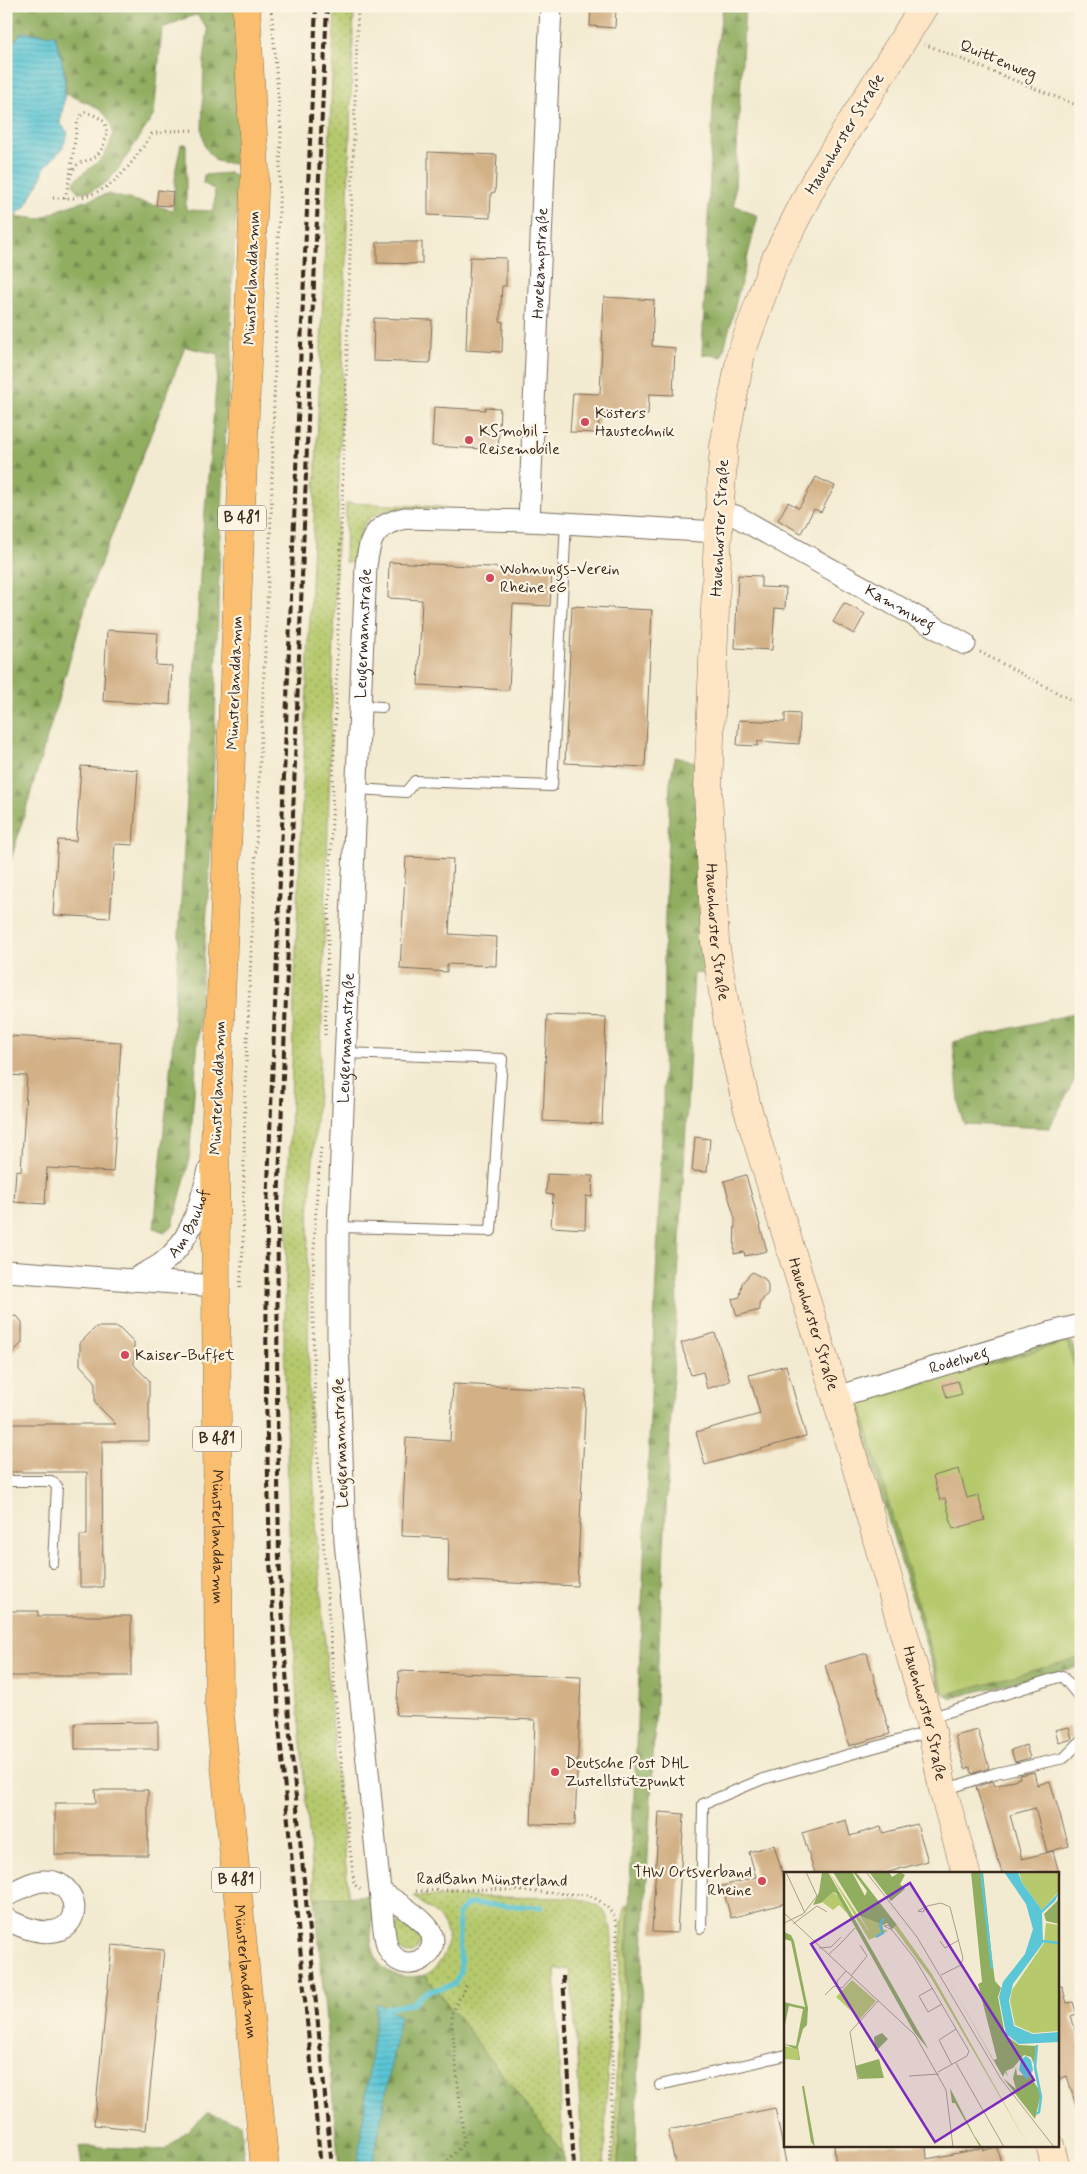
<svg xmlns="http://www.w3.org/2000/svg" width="1087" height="2174" font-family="Mynerve,sans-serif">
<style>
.grass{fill:url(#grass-dots);stroke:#787a46}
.forest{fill:url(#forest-firs);stroke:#666c3f}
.park{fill:#b6c96d;stroke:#787a46}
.water{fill:url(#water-rules);stroke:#4b787a}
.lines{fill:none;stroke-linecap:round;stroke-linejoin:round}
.stream{stroke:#5bc6d5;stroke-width:5}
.building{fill:#d3b187}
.lane-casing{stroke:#7b6e5d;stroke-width:12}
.street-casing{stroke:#7b6e5d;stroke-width:23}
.secondary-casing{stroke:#7b6e5d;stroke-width:29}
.primary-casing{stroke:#7b6e5d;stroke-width:29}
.path{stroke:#7b6e5d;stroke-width:3;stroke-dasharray:1 4;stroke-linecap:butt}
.lane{stroke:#fff;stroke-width:10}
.street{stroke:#fff;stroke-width:21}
.secondary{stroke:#fde5c5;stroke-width:28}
.primary{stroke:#fabe6e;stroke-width:28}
.rail{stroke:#3b2a1e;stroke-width:4;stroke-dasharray:8 4;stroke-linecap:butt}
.poi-dot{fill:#d1495b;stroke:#fcf5e5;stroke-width:2}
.labels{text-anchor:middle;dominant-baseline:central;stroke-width:4.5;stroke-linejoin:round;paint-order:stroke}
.shield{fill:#fcf5e5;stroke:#75675a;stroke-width:1}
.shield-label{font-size:15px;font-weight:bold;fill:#3b2a1e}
.street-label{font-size:16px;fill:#3b2a1e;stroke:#fcf5e5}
.poi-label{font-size:16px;fill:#3b2a1e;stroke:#fcf5e5;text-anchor:start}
.inset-river{fill:none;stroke:#5bc6d5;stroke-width:2.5}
.inset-road{fill:none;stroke:#a99e89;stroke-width:1}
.view{fill:#7b2cbf;fill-opacity:0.15;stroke:#7b2cbf;stroke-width:2.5}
.inset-edge{fill:none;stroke:#3b2a1e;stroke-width:2.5}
</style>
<defs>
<pattern id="grass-dots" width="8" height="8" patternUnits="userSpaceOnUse" patternTransform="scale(1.25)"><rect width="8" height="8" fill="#b6c96d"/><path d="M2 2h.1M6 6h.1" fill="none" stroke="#95a359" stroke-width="1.8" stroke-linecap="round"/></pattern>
<pattern id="forest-firs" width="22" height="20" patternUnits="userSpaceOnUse" patternTransform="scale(1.25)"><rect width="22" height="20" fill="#90ad60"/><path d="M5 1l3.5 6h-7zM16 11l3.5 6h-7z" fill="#778d4f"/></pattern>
<pattern id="water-rules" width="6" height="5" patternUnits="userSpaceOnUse" patternTransform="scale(1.25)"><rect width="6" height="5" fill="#5bc6d5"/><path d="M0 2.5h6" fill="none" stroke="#4ca1ac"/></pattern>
</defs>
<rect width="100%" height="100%" fill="#fcf5e5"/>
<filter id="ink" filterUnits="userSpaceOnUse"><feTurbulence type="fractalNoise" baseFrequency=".02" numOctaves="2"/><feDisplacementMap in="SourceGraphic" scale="10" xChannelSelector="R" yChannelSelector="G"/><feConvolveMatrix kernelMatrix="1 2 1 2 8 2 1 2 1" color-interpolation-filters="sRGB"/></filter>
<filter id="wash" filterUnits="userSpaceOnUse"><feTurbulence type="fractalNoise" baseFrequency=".0096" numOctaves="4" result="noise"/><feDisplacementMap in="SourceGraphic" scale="20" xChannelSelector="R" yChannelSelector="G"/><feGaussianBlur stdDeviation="1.12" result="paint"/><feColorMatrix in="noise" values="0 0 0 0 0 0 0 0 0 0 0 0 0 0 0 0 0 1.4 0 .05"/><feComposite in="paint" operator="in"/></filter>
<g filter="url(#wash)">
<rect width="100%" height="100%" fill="#f3ebd1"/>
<!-- grass -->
<path class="grass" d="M335,6H354L321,1048C318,1105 312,1161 309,1218C307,1251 307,1284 308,1317C310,1511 330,1704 349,1897L315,1899L297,1701L291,1594L284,1340L294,999Z
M346,503L444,507L443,510C418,509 373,501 361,531C357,541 358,553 358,563L345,562Z
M413,1896L573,1898C605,1903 612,1914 612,1946L604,2168H583L576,2037L570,1969L555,1970L563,2153L425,1975C443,1966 455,1940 442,1922C435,1911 422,1904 413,1896Z
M626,1904L629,1905L618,2168H613L621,1927Z
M401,1921H405L421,1937C422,1952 405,1961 398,1946C396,1940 396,1931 396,1925Z"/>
<!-- forest -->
<path class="forest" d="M8,6H235L244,101L240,160L234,164L216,161L205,147L202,130L204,61L208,30L197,15C184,17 175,24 162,28L154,115L119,168L107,182L91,191L78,192L73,183C81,172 96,167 104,155C123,128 107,109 80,100C75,98 71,95 66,95L65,70L8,51Z
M723,6H745L734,205L758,216L722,357L702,354L715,62Z
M181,144H186V210L214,211L215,190L203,183L204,175L229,173L239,178L231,297L232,354L226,425L219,573L212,834L203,970L189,1162L173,1225L164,1232L154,1228L172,1052L202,543L219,354L185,347L90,591L6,877V222L15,216L40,219L63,208L107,194L173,210L176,168Z
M675,757L696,762L707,974L694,973L643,1951L635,2168H618L663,1113L664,942L670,783Z
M1081,1012V1068L1049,1128L964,1124L960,1112L953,1042Z
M1061,1338L1072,1342L1081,1374V1430L953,1378V1372Z
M924,1380L1081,1644V1666L951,1698L940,1691L857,1416V1405L863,1394Z
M371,1895C372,1901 373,1908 373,1914C373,1922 371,1930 371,1938C374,1970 395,1981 425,1975L563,2153L564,2168H339L315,1899Z
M208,2113L240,2123L245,2168H82L79,2146L165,2150Z"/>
<!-- park -->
<path class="park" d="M1067,1342L1081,1388V1657L944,1695L860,1403Z"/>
<!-- water -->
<path class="water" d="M22,32L55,35C66,73 68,84 60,123L68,133L62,149L44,168L41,179L24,208L6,222V51Z
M377,2003L400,2016L372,2168H357Z"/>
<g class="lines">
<!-- stream -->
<path class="stream" d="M385,2014L386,2008L411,2004L426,1992L454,1985L461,1971L458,1915C461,1909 464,1907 470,1904L542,1907"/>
</g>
<g id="blocks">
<!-- building -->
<path class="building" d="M591,6H616L615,28L590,26Z
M428,152L497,155L495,192L491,193L490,218L428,215Z
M158,190L173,192L172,206L156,205Z
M377,242H422V264L377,263Z
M470,257L506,258V286H502L500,321L503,322L502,352L466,350Z
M604,297L654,300L652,346L675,348L673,395L649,394L648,415L599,413L598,433L570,432L573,393L600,394Z
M374,318L432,320L430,363L373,361Z
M434,407L485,410V407L500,408L498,452L483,451V449L432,446Z
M816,477L835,486L821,512L814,509L801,533L778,520L788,502L799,508Z
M389,562L552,570L550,606L513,604L509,690L418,685L422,600L388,598Z
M738,575L761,576V587L786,588L785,609L775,608L772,650L735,648Z
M844,603L865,614L854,634L833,622Z
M572,606L652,610L645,767L565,763Z
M107,630L158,633L156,665L172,666L170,705L103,701Z
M785,713L800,714L799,744L758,741V746L737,745L739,720L785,722Z
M81,766L138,770L133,845L115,844L110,918L53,915L58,840L76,841Z
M406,857L453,859L449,934L497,937L496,966L447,964V972L400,969Z
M547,1015L606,1017L602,1124L543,1121Z
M9,1036L121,1042L113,1172L47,1168L45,1204L14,1202L16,1170L21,1171L27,1076L7,1075Z
M695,1137L710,1139L707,1172L692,1171Z
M547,1174L593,1176L592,1197L586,1196L585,1229L551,1227L553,1195L546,1194Z
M746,1175L767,1251L745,1256L744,1252L734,1254L735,1219L724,1181Z
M752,1272L765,1279L768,1285V1293L759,1304L760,1310L737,1316L732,1299L740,1297L742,1283Z
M17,1316L22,1322V1343L6,1359V1317Z
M96,1327H118L134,1343V1365L149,1380V1441H102L103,1587H80V1535H87V1472H6V1424H116L95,1403V1381L80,1365V1343Z
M715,1333L730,1381L707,1389L703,1372L691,1375L681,1343Z
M786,1365L806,1436L705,1465L696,1432L760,1414L749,1375Z
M958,1381L962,1394L947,1398L943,1385Z
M453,1384L586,1390L577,1586L448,1580L449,1538L402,1536L406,1438L450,1441Z
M959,1469L967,1498L978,1495L985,1520L953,1529L945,1498L940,1500L933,1476Z
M6,1611H38V1616H131V1676H6Z
M867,1653L890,1734L849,1746L825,1665Z
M399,1671L581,1677L575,1825L531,1824L535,1720L396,1715Z
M158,1722V1749H75V1723Z
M1069,1727L1072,1739L1059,1743L1055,1730Z
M978,1730L989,1768L972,1774L970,1767L965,1769L955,1736Z
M1026,1745L1030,1758L1015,1762L1011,1750Z
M1034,1772L1037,1785L1050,1781L1069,1846L1047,1852L1035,1808L1010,1815L1022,1859L1053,1851L1059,1873H1002L976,1787L993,1781L995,1786L1020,1778L1019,1775Z
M95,1790H148V1855H55V1803H96Z
M659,1812L684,1814L677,1933L652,1932Z
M846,1820L850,1836L881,1827L883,1833L917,1824L928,1861L885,1873H815L802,1833Z
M774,1845L786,1886V1903L731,1918L722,1886L756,1877L749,1852Z
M112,1945L164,1950L146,2130L94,2125Z
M1058,1986H1062L1067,2003L1073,2002L1077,2014L1071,2016L1081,2049V2109H1077L1067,2076L1058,2079Z
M775,2108L787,2168H676L668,2130Z
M834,2145H926L927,2159L983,2148L984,2150L997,2147L1001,2164L983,2168H836Z"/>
</g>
</g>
<g filter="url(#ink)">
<use href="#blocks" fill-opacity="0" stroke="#7b6e5d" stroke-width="1"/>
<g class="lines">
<defs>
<path id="lane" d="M360,706L382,707
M357,789L406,792L415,781L552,786L566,523
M338,1227L491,1231L502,1059L346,1053
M6,1481H51L57,1486L53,1563
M929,1718L1062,1676L1081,1699
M944,1790L996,1773L1064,1758L1081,1741
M701,1928L703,1804L763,1779L932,1731
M660,2085L786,2055"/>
<g id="street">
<path id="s1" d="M719,514L736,516L965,644"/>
<path id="s2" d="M529,521L551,6"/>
<path d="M6,1271L216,1286"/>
<path id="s3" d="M131,1281C141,1275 152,1270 161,1264C192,1242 200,1203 209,1170"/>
<path id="s4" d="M836,1397L1056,1331L1081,1325"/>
<path id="s5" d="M380,1891C394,1901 419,1915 429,1929C446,1955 402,1980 388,1948C383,1937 382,1904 380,1891L345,1542L338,1341V1227L366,566C370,537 374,525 405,518L529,521L718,532"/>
<path d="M6,1896C18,1890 33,1880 46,1881C89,1882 87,1962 6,1919"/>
</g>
<g id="secondary">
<path id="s6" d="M924,6L816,179L773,264L741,354L724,446L718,532L708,791L715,942L728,1024L747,1107L836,1397L932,1731L943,1790L966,1873"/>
<path d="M1050,2145L1056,2168"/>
</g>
<g id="primary">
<path id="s7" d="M246,6L255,169L215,1143L219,1705L265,2168"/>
</g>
</defs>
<!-- lane casing -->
<use href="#lane" class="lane-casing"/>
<!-- street casing -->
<use href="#street" class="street-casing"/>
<!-- secondary casing -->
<use href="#secondary" class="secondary-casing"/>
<!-- primary casing -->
<use href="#primary" class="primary-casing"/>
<!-- path -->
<path class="path" d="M924,44L1081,107
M53,198C63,198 75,199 85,196C117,189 134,159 152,134L169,131L196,130
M65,198C68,187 69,173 77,165C81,161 87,161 92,159C102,153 110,135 105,124C101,117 92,114 85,112L78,118L70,175
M980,652L1081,705
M325,1035L358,6
M321,1148C307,1278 314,1408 323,1537C331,1653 341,1768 354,1884L362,1891
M240,1287L243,1249L245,1086L271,518L281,131L271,6
M416,1891L492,1889L587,1895C603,1901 614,1910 617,1927L609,2168
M441,2168L464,2143L451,2015L466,1985"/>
<!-- lane -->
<use href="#lane" class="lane"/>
<!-- street -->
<use href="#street" class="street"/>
<!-- secondary -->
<use href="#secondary" class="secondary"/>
<!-- primary -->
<use href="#primary" class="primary"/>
<!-- rail -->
<path class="rail" d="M316,6L300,368L267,1210L266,1396L270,1561L280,1737L321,2168
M327,6L310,368L278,1208L277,1396L279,1557L290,1736L332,2168
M563,1976L574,2168"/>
</g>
</g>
<!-- markers -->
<g class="poi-dot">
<circle cx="585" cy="422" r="5"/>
<circle cx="469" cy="440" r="5"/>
<circle cx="490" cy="578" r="5"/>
<circle cx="125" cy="1355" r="5"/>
<circle cx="555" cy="1772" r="5"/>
<circle cx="762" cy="1881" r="5"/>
</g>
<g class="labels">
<!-- shield labels -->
<g class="shield">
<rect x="218" y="505.5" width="48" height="25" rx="4"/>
<rect x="193" y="1426.5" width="48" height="25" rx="4"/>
<rect x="212" y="1867.5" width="48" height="25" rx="4"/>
</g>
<g class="shield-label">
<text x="242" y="518">B 481</text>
<text x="217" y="1439">B 481</text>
<text x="236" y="1880">B 481</text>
</g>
<!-- street labels -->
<g class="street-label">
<text transform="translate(998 60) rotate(22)">Quittenweg</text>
<text transform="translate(845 134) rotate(-59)">Hauenhorster Straße</text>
<text stroke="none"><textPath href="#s2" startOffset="258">Hovekampstraße</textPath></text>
<text transform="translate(252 278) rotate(-88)">Münsterlanddamm</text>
<text transform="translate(720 528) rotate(-87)">Hauenhorster Straße</text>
<text stroke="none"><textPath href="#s1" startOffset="205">Kammweg</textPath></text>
<text stroke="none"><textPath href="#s5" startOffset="1456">Leugermannstraße</textPath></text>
<text transform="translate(235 683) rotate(-88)">Münsterlanddamm</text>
<text stroke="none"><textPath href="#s6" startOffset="975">Hauenhorster Straße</textPath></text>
<text stroke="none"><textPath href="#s5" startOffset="1051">Leugermannstraße</textPath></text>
<text transform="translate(218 1088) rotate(-88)">Münsterlanddamm</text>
<text stroke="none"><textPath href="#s3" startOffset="85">Am Bauhof</textPath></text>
<text stroke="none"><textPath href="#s6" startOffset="1380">Hauenhorster Straße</textPath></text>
<text stroke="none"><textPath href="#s4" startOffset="128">Rodelweg</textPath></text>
<text transform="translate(341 1443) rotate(-92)">Leugermannstraße</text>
<text stroke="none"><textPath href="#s7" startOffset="1532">Münsterlanddamm</textPath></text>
<text stroke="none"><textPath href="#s6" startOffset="1785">Hauenhorster Straße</textPath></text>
<text transform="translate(492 1880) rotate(1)">RadBahn Münsterland</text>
<text stroke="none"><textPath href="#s7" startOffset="1968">Münsterlanddamm</textPath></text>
</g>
<!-- poi labels -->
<g class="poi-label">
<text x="595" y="413">Kösters<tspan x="595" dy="18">Haustechnik</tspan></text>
<text x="479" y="431">KSmobil -<tspan x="479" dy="18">Reisemobile</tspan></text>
<text x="500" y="569">Wohnungs-Verein<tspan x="500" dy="18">Rheine eG</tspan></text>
<text x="135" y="1355">Kaiser-Buffet</text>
<text x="565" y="1763">Deutsche Post DHL<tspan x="565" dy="18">Zustellstützpunkt</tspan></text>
<text x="752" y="1872" text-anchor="end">THW Ortsverband<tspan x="752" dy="18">Rheine</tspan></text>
</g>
</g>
<!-- overview -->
<g transform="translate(784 1872)">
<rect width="275" height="275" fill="#f3ebd1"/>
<path d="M45,0L86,61L76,44L99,53V57L104,59L85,68ZM235,0H275V19L258,38L238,11ZM49,20L55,25L65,43L55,33L49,38L38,30ZM262,51L275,53V159L249,161L231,153L226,129L228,118L260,71ZM113,53L148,102L245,275L147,106L110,56Z" fill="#b6c96d"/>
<path d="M38,0H44L145,178L130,160L52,21L49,20L37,31L29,33L35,20ZM49,0H68L81,24L83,19L69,0H72L113,53L108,57L103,51L99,53L76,44ZM85,0H105L108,5L116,0L121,3L116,12L121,17L107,29ZM187,0H199L208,87L211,109L217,116L214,125L221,163L235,173L252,174L250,192L247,185L240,183L229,196L222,199L224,205L221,200L219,205L164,107L209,188L213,187L194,112L198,110ZM275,27V52L262,49L260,42ZM0,60L7,63L10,69L24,136L23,153L19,157L14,175L16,188L0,186V182L9,176L0,172L12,174L19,137L5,134L0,157V130L21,135L7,69L0,67ZM98,161L104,167L91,180L90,165ZM95,187L100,206L75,207L71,194ZM232,195L233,203L246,204L257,221L251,247L219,206L232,217L229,206ZM18,214H20L31,275L27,270ZM166,216L190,263L198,275H196L171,231H168Z" fill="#90ad60"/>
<path d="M68,108L92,129L76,147L52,125ZM0,174L14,177L15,188L0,187Z" fill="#b6c96d"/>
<path d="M220,0H234L238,11L258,38L275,20L271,29L258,41L259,71L229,112L225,129L230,154L249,162L275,160V170L235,172L222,162L215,125L219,110L241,82L249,57L242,32ZM242,184L247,188L249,198L243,208L235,198L237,187Z" fill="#5bc6d5"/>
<path class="inset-river" d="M197,0L208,97M92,65L99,61L96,53L100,46M258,69L275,71M252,242L255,240L257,225L251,195L253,173"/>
<path class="inset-road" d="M2,0L21,41M82,0L133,65L217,207L270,275M143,34L134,39L139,40L143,34L157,31L166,35L179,86L177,93L157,103M0,41L131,163L162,218L169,275M0,51L19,42L33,24L22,0M9,52L33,34L43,40M108,58L100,54L104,53L108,58L131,87L185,179L183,184L154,200M156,69L161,76L175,68M56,72L71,56M35,76L47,75L57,65M44,83L56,72M67,104L83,84L76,73M53,114V109L62,99M149,116L135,124L144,140L158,132M41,123L50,114L58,116L68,105M172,191L220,275M168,193L155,168L172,157M125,204L155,202M74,208L66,160L94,129"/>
<path class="view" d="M126,11L250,208L151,270L27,72Z"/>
<rect width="275" height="275" class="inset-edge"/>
</g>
<!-- margin -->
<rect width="1087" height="2174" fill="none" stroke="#fcf5e5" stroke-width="25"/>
</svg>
